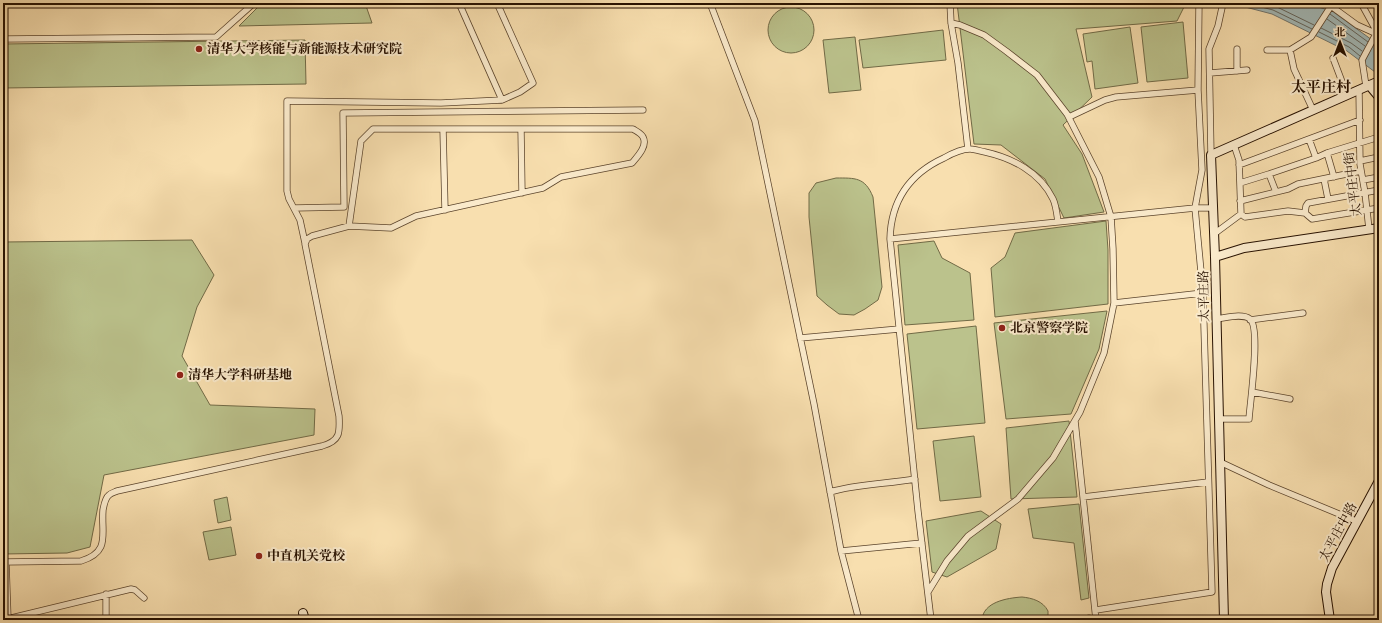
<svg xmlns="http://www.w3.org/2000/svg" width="1382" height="623" font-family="'Libre Bodoni','Noto Serif SC',serif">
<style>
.green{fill:#bbc28c;stroke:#716a46}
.water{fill:#a3b9b7;stroke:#71766e}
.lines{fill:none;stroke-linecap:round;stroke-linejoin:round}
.shore{stroke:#65655c;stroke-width:1}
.street-casing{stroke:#5b442c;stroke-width:7}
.secondary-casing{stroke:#271100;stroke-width:10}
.street{stroke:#faeacb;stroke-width:5.5}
.secondary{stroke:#faeacb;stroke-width:8}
.poi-dot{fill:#8f2418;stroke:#faeacb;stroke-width:1.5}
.labels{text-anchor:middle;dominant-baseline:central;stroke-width:4;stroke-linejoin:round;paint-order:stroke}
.poi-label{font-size:13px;font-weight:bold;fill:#271100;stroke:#faeacb;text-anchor:start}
.street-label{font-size:13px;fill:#271100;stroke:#faeacb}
.quarter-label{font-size:15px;font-weight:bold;fill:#271100;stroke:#faeacb}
</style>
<rect width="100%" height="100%" fill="#f8dfaf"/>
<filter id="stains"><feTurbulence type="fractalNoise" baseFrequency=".005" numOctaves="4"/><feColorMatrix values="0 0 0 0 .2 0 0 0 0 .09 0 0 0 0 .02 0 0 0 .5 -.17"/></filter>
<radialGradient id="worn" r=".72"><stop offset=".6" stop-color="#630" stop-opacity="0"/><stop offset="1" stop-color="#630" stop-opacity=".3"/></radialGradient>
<!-- green -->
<path class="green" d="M260,3H365L372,23L239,26L259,6Z
M957,3H1074L1085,6L1139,3H1186L1177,21L1076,29L1092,97L1063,125L1082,154L1104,212L1064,218L1045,179L1001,145L974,144Z
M768 30a23 23 0 1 1 46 0a23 23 0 1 1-46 0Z
M1183,22L1188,78L1147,82L1141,27Z
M1130,27L1138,83L1095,89L1092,61L1087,62L1083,34Z
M943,30L946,60L863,68L859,40Z
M855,37L861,90L829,93L823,40Z
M305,40L306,84L3,88V44Z
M836,178C855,178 865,177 873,197L882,287L878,300L865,309L854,315L839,314L827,305L817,296L809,217V193L816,183Z
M1106,221L1108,250V304L995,317L991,268L1005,257L1015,233Z
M192,240L214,275L197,307L182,356L210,405L315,409L314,435L104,475L90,547L67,553L3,554V242Z
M934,241L942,258L970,273L974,320L905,325L898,245Z
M1107,311L1099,349L1071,414L1006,419L994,323Z
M976,326L985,423L917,429L907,334Z
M1069,421L1077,497L1011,499L1006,428Z
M974,436L981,497L940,501L933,441Z
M227,497L231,520L218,523L214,500Z
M1079,504L1089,598L1081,600L1074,543L1033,538L1028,509Z
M981,511L1001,524L996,549L947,577L932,572L926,521Z
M231,527L236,555L209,560L203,532Z
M1022,597C1032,598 1043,601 1048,611V620H982C983,602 1007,598 1022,597Z"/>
<!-- water -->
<path class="water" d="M1230,3H1304L1332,11L1379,45V75L1347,51L1272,14Z"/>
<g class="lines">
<!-- shore -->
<path class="shore" d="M1246,3L1273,10L1312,29
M1266,3L1275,6L1314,25
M1330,14L1368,42
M1327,19L1365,46
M1321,28L1351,43L1362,51
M1319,32L1349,47L1360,56"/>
<defs>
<path id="street" d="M459,3L502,100
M710,3L755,121L814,404L841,551L859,620
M950,3L951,23L958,63L968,149
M1319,3L1331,6L1357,25L1377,34
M1361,3L1377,32L1362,60L1366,86
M3,39L216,37L254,3
M1267,50H1290L1311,37L1333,3
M1290,50L1294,69L1313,110
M1333,58L1347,95
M1237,71V49
M1210,73L1247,70
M1359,89L1360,164L1365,193L1369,229
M1069,117L1105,100L1116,97L1198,90
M443,129L445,210
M521,129L522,193
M1309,139L1316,158L1327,153
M1211,155L1209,49L1218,26L1223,3
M1360,161L1379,157
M1239,165L1360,120
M1334,177L1327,153L1379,137
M1324,179L1328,199
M1363,180L1379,177
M1240,183L1269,174
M1276,192L1269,174L1316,158
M1240,201L1288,189L1298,184L1361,171
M294,208L344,207L343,113L643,110
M1305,213L1306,206L1308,203L1379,190
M1241,214L1245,217L1288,211L1305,213L1312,219L1379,208
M1214,234L1241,214L1239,160L1234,145
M890,239L1195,208H1213
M305,243L300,220L289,199L287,191V101L441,103L502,100L520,92L533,83L497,3
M1114,303L1203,293
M1216,319C1226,318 1242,313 1250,319C1261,328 1250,403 1249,419H1219
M1250,320L1303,313
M800,338L899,329
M1252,392L1290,399
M1075,421L1096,620
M1220,462L1269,485L1356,521
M830,492C857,484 887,484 915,479
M1083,497L1208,482
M841,551L922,543
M3,562L81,561C111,552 101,534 103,510C104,505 105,498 109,495C111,493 115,492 117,491L322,446C340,441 340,433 339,416L305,244L307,239L312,236L349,226L391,228L416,216L543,188L561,177L632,163C637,157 648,146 643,137C641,133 636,131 633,129H373L361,141L349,226
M6,562L8,619
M928,592L947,561L968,536L1018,499L1053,458L1080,412L1104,353L1114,303L1113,249L1111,217L1099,177L1067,114L1037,75L1006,51L984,35L960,25L951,23
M106,594V620
M1096,610L1212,592L1203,293L1195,208L1202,170L1198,90L1199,3
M3,620L131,589L135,590L144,598
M931,620L918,511L890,239C891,200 909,174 944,158C951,154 962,149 970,149C974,149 980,151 985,152C1012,158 1040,172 1053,199C1056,205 1057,215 1058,222
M1089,620V618"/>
<path id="secondary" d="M1369,85L1379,97
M1215,257L1244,248L1379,228
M303,613L305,620
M1224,620L1215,257L1211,155L1379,81
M1330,620L1326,592L1327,584L1332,568L1379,481"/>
</defs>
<!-- street casing -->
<use href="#street" class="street-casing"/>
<!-- secondary casing -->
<use href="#secondary" class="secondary-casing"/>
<!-- street -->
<use href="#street" class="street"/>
<!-- secondary -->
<use href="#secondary" class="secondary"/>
</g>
<!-- markers -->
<g class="poi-dot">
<circle cx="199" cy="49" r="4"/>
<circle cx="1002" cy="328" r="4"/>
<circle cx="180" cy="375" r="4"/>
<circle cx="259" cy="556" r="4"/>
</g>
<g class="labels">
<!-- poi labels -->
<g class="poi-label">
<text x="207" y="49">清华大学核能与新能源技术研究院</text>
<text x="1010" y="328">北京警察学院</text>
<text x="188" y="375">清华大学科研基地</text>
<text x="267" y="556">中直机关党校</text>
</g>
<!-- street labels -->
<g class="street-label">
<text transform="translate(1353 184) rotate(-97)">太平庄中街</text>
<text transform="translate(1204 296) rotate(-91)">太平庄路</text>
<text transform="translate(1338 532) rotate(-62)">太平庄中路</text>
</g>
<!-- quarter labels -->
<g class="quarter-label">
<text x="1321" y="87">太平庄村</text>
</g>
</g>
<!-- margin -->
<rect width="1382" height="623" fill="none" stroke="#f8dfaf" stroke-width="16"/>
<rect x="4" y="4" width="1374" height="615" fill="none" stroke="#271100" stroke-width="2"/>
<rect x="8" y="8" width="1366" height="607" fill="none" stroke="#271100"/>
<!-- north arrow -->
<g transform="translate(1340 42)" stroke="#faeacb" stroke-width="3" paint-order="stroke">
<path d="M0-3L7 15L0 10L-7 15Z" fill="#271100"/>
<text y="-6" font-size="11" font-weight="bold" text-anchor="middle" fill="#271100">北</text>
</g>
<rect width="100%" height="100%" filter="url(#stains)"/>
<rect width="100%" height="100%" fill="url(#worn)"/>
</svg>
